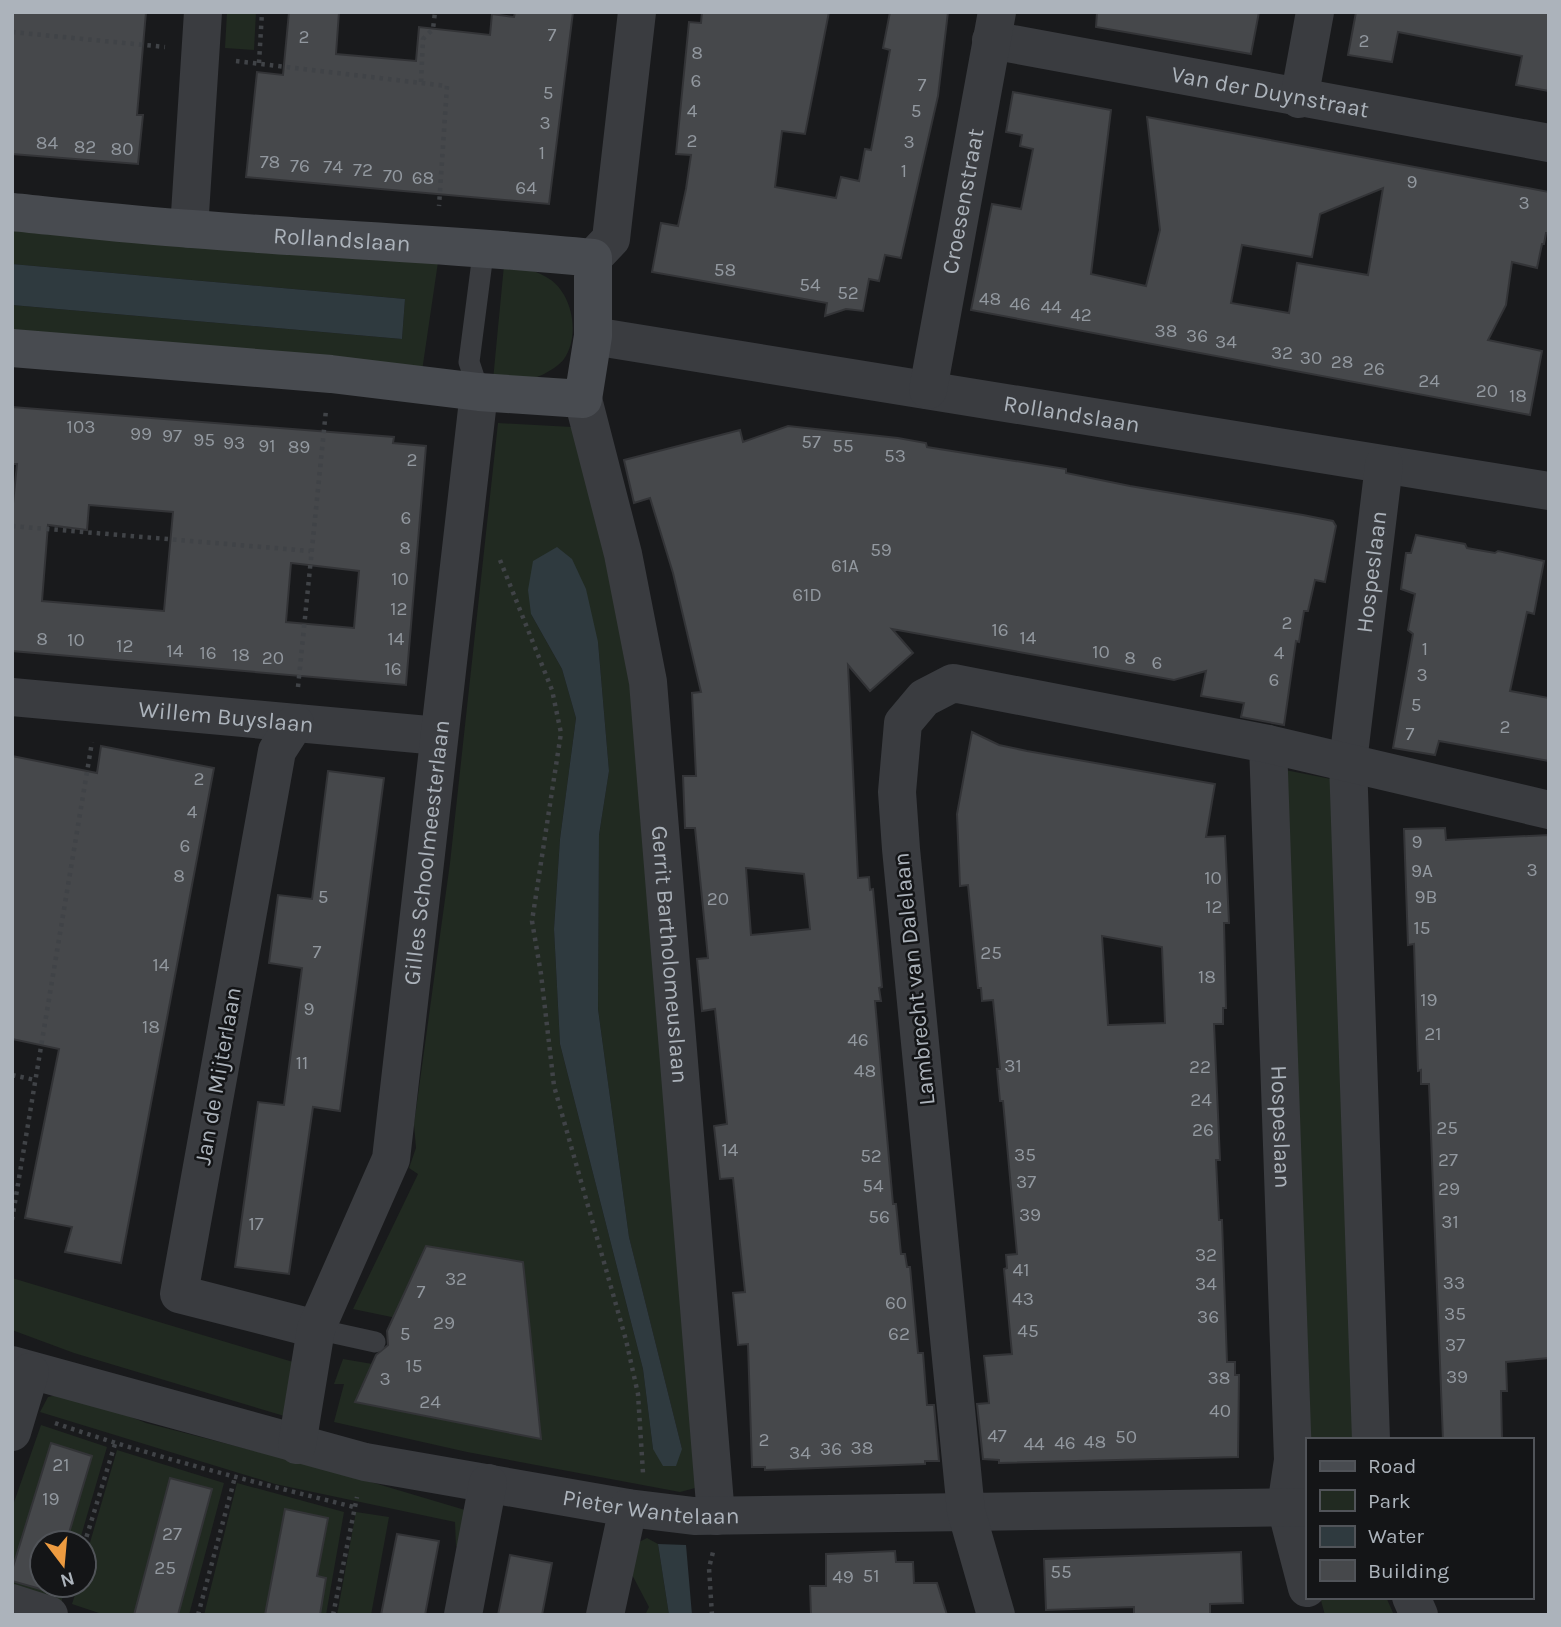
<svg xmlns="http://www.w3.org/2000/svg" width="1561" height="1627" font-family="Karla,sans-serif">
<style>
.green{fill:#212a21;fill-rule:evenodd}
.water{fill:#2f3a3f}
.building{fill:#46484b;stroke:#333437;stroke-width:2;fill-rule:evenodd}
.lines{fill:none;stroke-linecap:round;stroke-linejoin:round}
.path{stroke:#404347;stroke-width:4.5;stroke-dasharray:3.5 5;stroke-linecap:butt}
.lane{stroke:#3a3c40;stroke-width:21}
.street{stroke:#3a3c40;stroke-width:38}
.secondary{stroke:#484b50;stroke-width:38}
.labels{text-anchor:middle;dominant-baseline:central;stroke-width:5;stroke-linejoin:round;paint-order:stroke}
.number-label{font-size:19px;fill:#92989f}
.street-label{font-size:23px;fill:#acb3bb;stroke:#141517}
</style>
<rect width="100%" height="100%" fill="#191a1c"/>
<!-- green -->
<path class="green" d="M227,12H256L254,50L225,48Z
M12,225L438,262L421,378L12,338V305L402,339L405,299L12,264Z
M504,265C521,268 536,269 551,280C573,296 580,336 564,359C560,365 548,372 542,375C527,382 509,380 493,380Z
M498,423L572,427L632,643L699,1487L680,1492L467,1452L334,1422L344,1384H334L343,1359L396,1368L406,1320L353,1309L418,1174L409,1168L416,1148L414,1124L450,863ZM531,614L598,642L609,771L599,835L598,1009L629,1237L682,1449H653L643,1369L560,1044L554,929L560,839L576,718L562,669Z
M1285,770L1331,779L1359,1440H1307Z
M12,1278L303,1365L291,1418L74,1353L12,1330Z
M69,1392L146,1423L344,1474L465,1510L463,1536L456,1547L455,1522L275,1484L40,1412L48,1397Z
M41,1425L107,1447L79,1543H42V1585H66L61,1603L12,1588V1508Z
M117,1450L224,1483L189,1615H105L72,1604L78,1585H84V1563Z
M237,1483L344,1512L326,1615H204Z
M356,1512L389,1517L371,1615H337Z
M647,1538L658,1544L669,1615H645L649,1607L628,1567L631,1546Z
M1320,1597H1386L1394,1615H1325Z"/>
<!-- water -->
<path class="water" d="M12,264L405,299L402,339L12,305Z
M557,547L572,559L586,589L598,642L609,771L599,835L598,1009L629,1237L682,1449L676,1466H663L653,1449L643,1369L560,1044L554,929L560,839L576,718L562,669L531,614L528,590L533,561Z
M658,1544L686,1545L692,1615H669Z"/>
<!-- building -->
<path class="building" d="M12,12H146L137,115H143L138,164L12,154Z
M289,12H339L336,54L416,61L419,27L490,35L492,14L514,17L515,12H573L549,204L246,177L257,72L283,75Z
M702,12H829L805,134L782,131L775,187L836,198L841,177L859,181L865,149L871,150L890,50L883,48L890,12H948L938,96L901,258L885,255L879,281L869,279L863,311L846,309L825,316L827,303L652,272L661,223L678,226L686,189L691,155L676,154L689,22L701,23Z
M1097,12H1259L1251,54L1096,27Z
M1356,12H1549V91L1516,85L1522,56L1398,32L1392,62L1348,55Z
M1013,92L1111,110L1091,274L1146,286L1160,230L1147,117L1549,192V233H1546L1544,244H1542L1537,268L1512,262L1506,305L1488,340L1542,351L1530,415L971,310L992,204L1021,209L1033,149L1020,146L1022,135L1006,132ZM1383,188L1368,275L1297,263L1289,313L1231,303L1242,245L1312,257L1320,214Z
M12,407L394,437L393,443L426,446L406,685L12,651V513L17,464H12ZM89,505L173,512L164,611L42,601L48,525L87,530ZM291,563L359,571L354,628L286,622Z
M788,426L898,438L926,443L927,447L1066,469V473L1130,486L1303,515L1333,521L1336,526L1325,582L1315,580L1308,611H1304L1299,642L1296,641L1284,725L1241,717L1244,703L1201,696L1206,671L1174,680L892,629L913,653L870,691L848,665L858,878L869,877L870,890L873,889L882,987L879,988L881,1001H875L893,1204H896L901,1254H905L907,1267H910L918,1353H923L927,1405H934L939,1461H925V1464L765,1470V1467H752L748,1344L738,1345L733,1293L745,1292L733,1178L720,1179L714,1126L727,1124L715,1009L702,1011L697,959L708,958L695,828H685L683,776H696L692,693L701,692L673,573L650,498L634,503L624,460L740,430L743,442ZM746,868L804,874L810,929L751,935Z
M1416,535L1465,544L1467,548L1495,553L1498,551L1544,561L1534,614L1527,612L1510,691L1549,698V761L1439,741L1435,755L1393,748L1413,634L1408,630L1415,594L1401,589L1406,553H1411Z
M972,732L999,745L1027,751L1215,784L1206,837L1225,836L1229,923H1224L1226,1008H1223V1024H1214L1220,1160H1216L1219,1220H1222L1227,1362H1235V1375H1239L1238,1457L999,1463V1460L983,1459L977,1404L989,1403L984,1356L1012,1354L1004,1269L1007,1268L1006,1255L1017,1254L1003,1101H1000L997,1069H1000L993,1000L982,1001L981,988H978L968,885L960,886L957,814ZM1102,936L1162,947L1165,1023L1108,1025Z
M101,746L214,768L121,1263L65,1252L72,1227L25,1218L59,1049L12,1039V756L97,773Z
M328,771L384,778L340,1111L313,1107L289,1274L235,1267L258,1102L284,1105L302,968L269,963L278,895L312,899Z
M1445,828L1446,840L1549,835V1358L1506,1362L1507,1391H1501L1502,1440H1443L1429,1084H1421V1070L1418,1071L1414,944L1408,945L1404,829Z
M426,1246L523,1262L541,1439L355,1402L376,1355L388,1345L387,1331Z
M51,1443L92,1456L66,1543H42V1585H53L51,1592L12,1581V1570Z
M170,1478L212,1489L178,1615H134Z
M285,1509L328,1518L317,1576L326,1578L320,1615H265Z
M397,1534L439,1541L425,1615H381Z
M895,1551L896,1562H913L914,1583H937L947,1615H811L810,1586H826V1554Z
M1241,1552L1243,1603L1210,1604V1615H1134V1607L1046,1610L1044,1559Z
M510,1555L552,1563L542,1615H498Z"/>
<g class="lines">
<!-- path -->
<path class="path" d="M12,32L165,47
M236,61L447,86L439,206
M259,63L262,12
M421,82L423,39L433,29L435,12
M12,526L310,551
M500,560L552,690L561,733L532,921L541,974L554,1086L626,1340L638,1394L643,1473
M298,687L326,410
M12,1075L35,1080
M12,1220L92,742
M55,1423C153,1457 254,1482 354,1507
M84,1545L115,1444
M198,1615L235,1477
M333,1615L357,1497
M712,1615L709,1568L713,1552"/>
<!-- lane -->
<path class="lane" d="M479,392L469,362L484,246
M316,1329L375,1342"/>
<!-- street -->
<g class="street">
<path id="s1" d="M991,40L1549,143"/>
<path d="M1299,99L1315,12"/>
<path d="M189,229L203,12"/>
<path d="M593,258L611,239L637,12"/>
<path id="s2" d="M593,336L1549,491"/>
<path id="s3" d="M928,390L997,12"/>
<path id="s4" d="M583,399L623,554L648,682L716,1516"/>
<path id="s5" d="M12,697L439,736"/>
<path d="M295,723L277,751L179,1294L316,1329"/>
<path id="s6" d="M1268,744L1293,1460L1286,1507L1307,1588"/>
<path id="s7" d="M12,1365L365,1462L628,1508L694,1516L1307,1507"/>
<path d="M12,1432L30,1372"/>
<path id="s8" d="M1371,1440L1348,762L1384,465"/>
<path id="s9" d="M297,1445L316,1329L391,1159L479,392"/>
<path d="M1411,1597L1419,1615"/>
<path d="M12,1603L49,1615"/>
<path d="M463,1615L488,1483"/>
<path d="M605,1615L628,1508"/>
<path d="M996,1615L966,1511L901,849L897,792L903,723L924,698L953,683L1268,744L1549,810"/>
</g>
<!-- secondary -->
<path class="secondary" id="s10" d="M12,212C72,218 132,225 192,229C326,240 460,244 593,258V336L583,399L479,392L331,374L12,348"/>
</g>
<g class="labels">
<!-- number labels -->
<g class="number-label">
<text x="552" y="35">7</text>
<text x="304" y="37">2</text>
<text x="1364" y="41">2</text>
<text x="697" y="53">8</text>
<text x="696" y="81">6</text>
<text x="922" y="85">7</text>
<text x="548" y="93">5</text>
<text x="692" y="111">4</text>
<text x="916" y="111">5</text>
<text x="545" y="123">3</text>
<text x="692" y="141">2</text>
<text x="909" y="142">3</text>
<text x="47" y="143">84</text>
<text x="85" y="147">82</text>
<text x="122" y="149">80</text>
<text x="542" y="153">1</text>
<text x="270" y="162">78</text>
<text x="300" y="166">76</text>
<text x="333" y="167">74</text>
<text x="363" y="170">72</text>
<text x="904" y="171">1</text>
<text x="393" y="176">70</text>
<text x="423" y="178">68</text>
<text x="1412" y="182">9</text>
<text x="526" y="188">64</text>
<text x="1524" y="203">3</text>
<text x="725" y="270">58</text>
<text x="810" y="285">54</text>
<text x="848" y="293">52</text>
<text x="990" y="299">48</text>
<text x="1020" y="304">46</text>
<text x="1051" y="307">44</text>
<text x="1081" y="315">42</text>
<text x="1166" y="331">38</text>
<text x="1197" y="336">36</text>
<text x="1226" y="342">34</text>
<text x="1282" y="353">32</text>
<text x="1311" y="358">30</text>
<text x="1342" y="362">28</text>
<text x="1374" y="369">26</text>
<text x="1429" y="381">24</text>
<text x="1487" y="391">20</text>
<text x="1518" y="396">18</text>
<text x="81" y="427">103</text>
<text x="141" y="434">99</text>
<text x="172" y="436">97</text>
<text x="204" y="440">95</text>
<text x="811" y="442">57</text>
<text x="234" y="443">93</text>
<text x="267" y="446">91</text>
<text x="843" y="446">55</text>
<text x="299" y="447">89</text>
<text x="895" y="456">53</text>
<text x="412" y="460">2</text>
<text x="406" y="518">6</text>
<text x="405" y="548">8</text>
<text x="881" y="550">59</text>
<text x="845" y="566">61A</text>
<text x="400" y="579">10</text>
<text x="807" y="595">61D</text>
<text x="399" y="609">12</text>
<text x="1287" y="623">2</text>
<text x="1000" y="630">16</text>
<text x="1028" y="638">14</text>
<text x="42" y="639">8</text>
<text x="396" y="639">14</text>
<text x="76" y="640">10</text>
<text x="125" y="646">12</text>
<text x="1425" y="649">1</text>
<text x="175" y="651">14</text>
<text x="1101" y="652">10</text>
<text x="208" y="653">16</text>
<text x="1279" y="653">4</text>
<text x="241" y="655">18</text>
<text x="273" y="658">20</text>
<text x="1130" y="658">8</text>
<text x="1157" y="663">6</text>
<text x="393" y="669">16</text>
<text x="1422" y="675">3</text>
<text x="1274" y="680">6</text>
<text x="1416" y="705">5</text>
<text x="1505" y="727">2</text>
<text x="1410" y="734">7</text>
<text x="199" y="779">2</text>
<text x="192" y="812">4</text>
<text x="1417" y="842">9</text>
<text x="185" y="846">6</text>
<text x="1532" y="870">3</text>
<text x="1422" y="871">9A</text>
<text x="179" y="876">8</text>
<text x="1213" y="878">10</text>
<text x="323" y="897">5</text>
<text x="1426" y="897">9B</text>
<text x="718" y="899">20</text>
<text x="1214" y="907">12</text>
<text x="1422" y="928">15</text>
<text x="317" y="952">7</text>
<text x="991" y="953">25</text>
<text x="161" y="965">14</text>
<text x="1207" y="977">18</text>
<text x="1429" y="1000">19</text>
<text x="309" y="1009">9</text>
<text x="151" y="1027">18</text>
<text x="1433" y="1034">21</text>
<text x="858" y="1040">46</text>
<text x="302" y="1063">11</text>
<text x="1013" y="1066">31</text>
<text x="1200" y="1067">22</text>
<text x="865" y="1071">48</text>
<text x="1201" y="1100">24</text>
<text x="1447" y="1128">25</text>
<text x="1203" y="1130">26</text>
<text x="730" y="1150">14</text>
<text x="1025" y="1155">35</text>
<text x="871" y="1156">52</text>
<text x="1448" y="1160">27</text>
<text x="1026" y="1182">37</text>
<text x="873" y="1186">54</text>
<text x="1449" y="1189">29</text>
<text x="1030" y="1215">39</text>
<text x="879" y="1217">56</text>
<text x="1450" y="1222">31</text>
<text x="256" y="1224">17</text>
<text x="1206" y="1255">32</text>
<text x="1021" y="1270">41</text>
<text x="456" y="1279">32</text>
<text x="1454" y="1283">33</text>
<text x="1206" y="1284">34</text>
<text x="421" y="1292">7</text>
<text x="1023" y="1299">43</text>
<text x="896" y="1303">60</text>
<text x="1455" y="1314">35</text>
<text x="1208" y="1317">36</text>
<text x="444" y="1323">29</text>
<text x="1028" y="1331">45</text>
<text x="405" y="1334">5</text>
<text x="899" y="1334">62</text>
<text x="1455" y="1345">37</text>
<text x="414" y="1366">15</text>
<text x="1457" y="1377">39</text>
<text x="1219" y="1378">38</text>
<text x="385" y="1379">3</text>
<text x="430" y="1402">24</text>
<text x="1220" y="1411">40</text>
<text x="997" y="1436">47</text>
<text x="1126" y="1437">50</text>
<text x="764" y="1440">2</text>
<text x="1095" y="1442">48</text>
<text x="1065" y="1443">46</text>
<text x="1034" y="1444">44</text>
<text x="862" y="1448">38</text>
<text x="831" y="1449">36</text>
<text x="800" y="1453">34</text>
<text x="61" y="1465">21</text>
<text x="51" y="1499">19</text>
<text x="172" y="1534">27</text>
<text x="165" y="1568">25</text>
<text x="1061" y="1572">55</text>
<text x="871" y="1576">51</text>
<text x="843" y="1577">49</text>
</g>
<!-- street labels -->
<g class="street-label">
<text stroke="none"><textPath href="#s1" startOffset="284">Van der Duynstraat</textPath></text>
<text stroke="none"><textPath href="#s3" startOffset="192">Croesenstraat</textPath></text>
<text stroke="none"><textPath href="#s10" startOffset="331">Rollandslaan</textPath></text>
<text stroke="none"><textPath href="#s2" startOffset="485">Rollandslaan</textPath></text>
<text stroke="none"><textPath href="#s8" startOffset="870">Hospeslaan</textPath></text>
<text stroke="none"><textPath href="#s5" startOffset="215">Willem Buyslaan</textPath></text>
<text stroke="none"><textPath href="#s9" startOffset="612">Gilles Schoolmeesterlaan</textPath></text>
<text stroke="none"><textPath href="#s4" startOffset="564">Gerrit Bartholomeuslaan</textPath></text>
<text transform="translate(914 979) rotate(-96)">Lambrecht van Dalelaan</text>
<text transform="translate(218 1076) rotate(-80)">Jan de Mijterlaan</text>
<text stroke="none"><textPath href="#s6" startOffset="383">Hospeslaan</textPath></text>
<text stroke="none"><textPath href="#s7" startOffset="656">Pieter Wantelaan</textPath></text>
</g>
</g>
<!-- border -->
<rect width="1561" height="1627" fill="none" stroke="#acb3bb" stroke-width="28"/>
<!-- legend -->
<rect x="1306" y="1438" width="228" height="161" fill="#141517" stroke="#515459" stroke-width="2"/>
<rect x="1320" y="1461" width="35" height="10" fill="#484b50" stroke="#515459" stroke-width="2"/>
<text x="1368" y="1473" font-size="21" fill="#acb3bb">Road</text>
<rect x="1320" y="1490" width="35" height="21" fill="#212a21" stroke="#515459" stroke-width="2"/>
<text x="1368" y="1508" font-size="21" fill="#acb3bb">Park</text>
<rect x="1320" y="1526" width="35" height="21" fill="#2f3a3f" stroke="#515459" stroke-width="2"/>
<text x="1368" y="1543" font-size="21" fill="#acb3bb">Water</text>
<rect x="1320" y="1560" width="35" height="21" fill="#46484b" stroke="#515459" stroke-width="2"/>
<text x="1368" y="1578" font-size="21" fill="#acb3bb">Building</text>
<!-- north arrow -->
<g transform="translate(63 1564) rotate(164)"><circle r="33" fill="#141517" stroke="#515459" stroke-width="2"/>
<path d="M0-5L12 26L0 18L-12 26Z" fill="#ed9b40"/>
<text y="-10" font-size="19" font-weight="bold" text-anchor="middle" fill="#acb3bb">N</text>
</g>
</svg>
